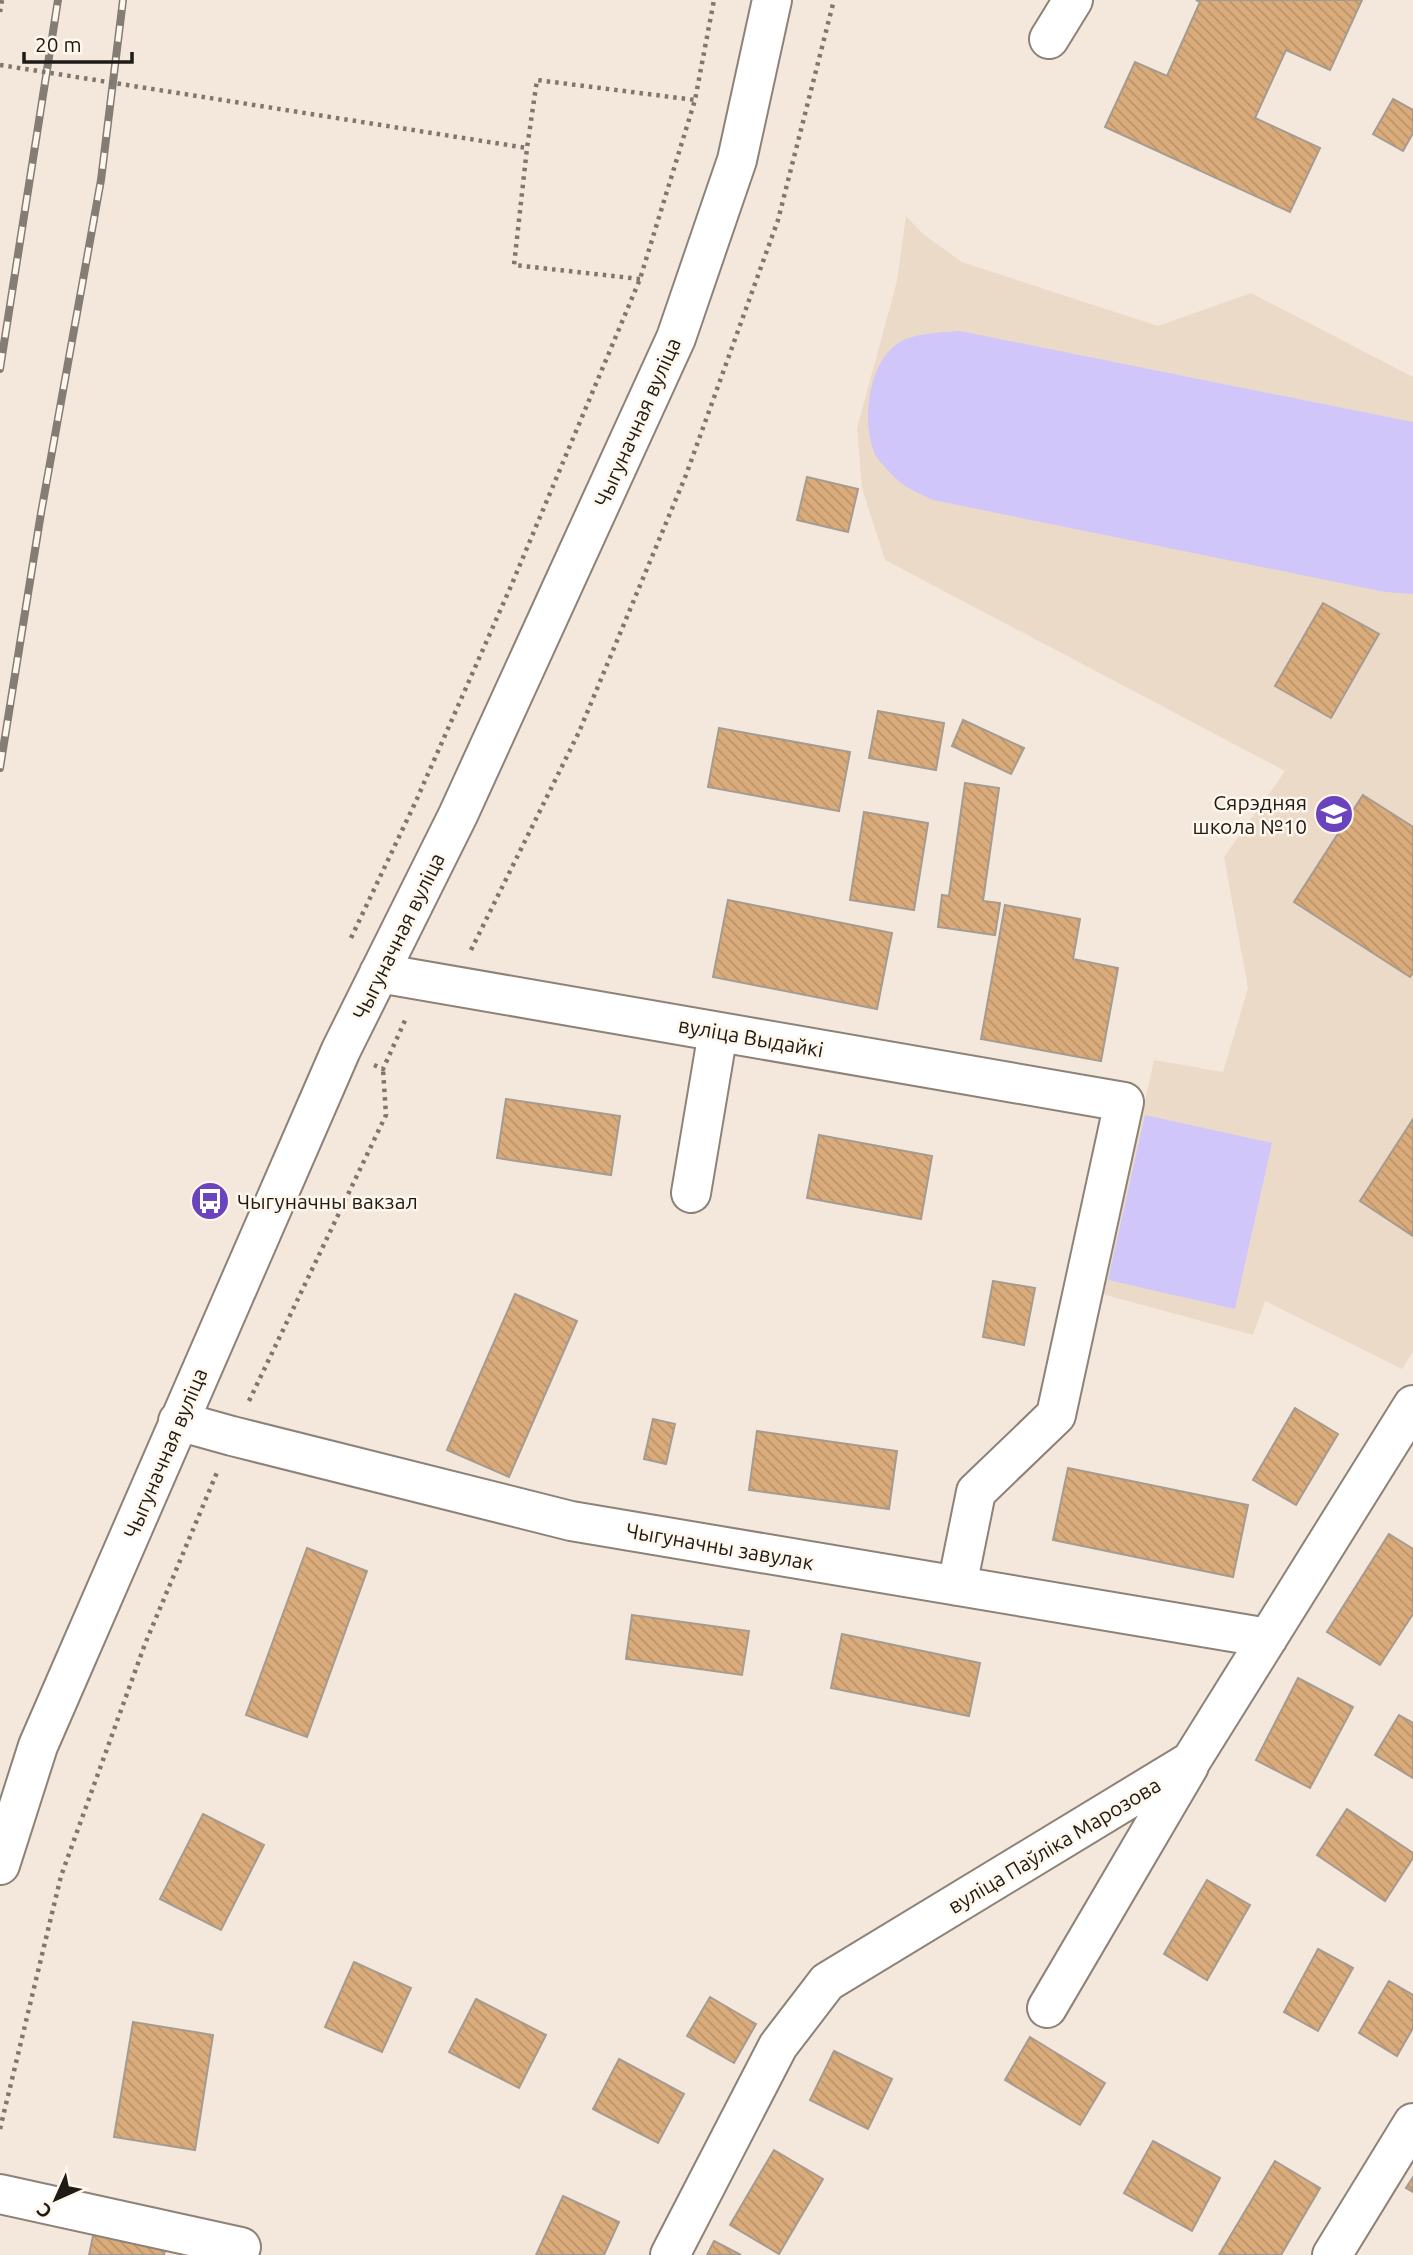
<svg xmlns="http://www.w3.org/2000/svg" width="1413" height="2255" font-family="Ubuntu,sans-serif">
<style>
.built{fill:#ecdac9}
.green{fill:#d0c6fa}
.building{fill:url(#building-back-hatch);stroke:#a69b90;stroke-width:2}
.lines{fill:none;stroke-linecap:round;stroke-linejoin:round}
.minor-casing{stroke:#8d8277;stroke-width:42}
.path{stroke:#7f776f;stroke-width:4.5;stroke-dasharray:3.5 5;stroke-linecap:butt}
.minor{stroke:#fff;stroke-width:38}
.rail-casing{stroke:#847d75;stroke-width:8}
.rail{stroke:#fff6ec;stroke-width:5;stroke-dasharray:16;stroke-linecap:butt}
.path-bridge{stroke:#7f776f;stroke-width:4.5;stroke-dasharray:3.5 5;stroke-linecap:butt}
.labels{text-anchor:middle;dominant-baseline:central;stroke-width:5;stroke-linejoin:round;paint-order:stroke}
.street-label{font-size:21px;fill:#1e1a16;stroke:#fff6ec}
.poi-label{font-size:21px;fill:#1e1a16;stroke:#fff6ec;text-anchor:end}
</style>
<defs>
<pattern id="building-back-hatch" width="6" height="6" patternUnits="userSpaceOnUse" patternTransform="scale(1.75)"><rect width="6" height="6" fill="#daac7b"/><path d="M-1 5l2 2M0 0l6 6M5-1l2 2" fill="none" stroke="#bb936a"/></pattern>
</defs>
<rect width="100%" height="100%" fill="#f4e8dc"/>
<!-- built -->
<path class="built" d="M906,216L923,234L962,262L1158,326L1251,293L1413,377V1352L1402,1369L1265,1301L1253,1335L1102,1294L1154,1060L1223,1072L1248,988L1224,857L1285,771L885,560L862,488L857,428L897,281Z"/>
<!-- green -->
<path class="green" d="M960,331L1413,422V594L1385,592L933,500C910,489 902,487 885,467C882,463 877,459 875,454C861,423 868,364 897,344C912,333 942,332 960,331Z
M1145,1115L1272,1143L1235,1309L1108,1280Z"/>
<!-- building -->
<path class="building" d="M1196,0H1362L1330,70L1286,50L1255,118L1320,148L1290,212L1105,127L1135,62L1167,76L1200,2Z
M1393,99L1413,110V133L1403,151L1373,134Z
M807,477L858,489L848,532L797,520Z
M1323,603L1379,634L1331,718L1275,686Z
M878,711L944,723L936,770L869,758Z
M963,720L1024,748L1011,774L952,746Z
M719,728L850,752L839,811L708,787Z
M965,783L999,788L983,901L1000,903L995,935L938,927L942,895L949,896Z
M1363,795L1413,827V973L1410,977L1294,902Z
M864,812L928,823L914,910L850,900Z
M728,900L892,933L877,1009L713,977Z
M1005,905L1080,919L1073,959L1118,968L1101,1061L981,1039Z
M506,1099L620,1116L611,1175L497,1158Z
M1413,1119V1236L1360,1201Z
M819,1135L932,1156L921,1219L807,1198Z
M993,1281L1035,1288L1024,1345L983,1337Z
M515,1294L577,1321L509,1477L447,1450Z
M1295,1408L1338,1434L1296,1505L1253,1480Z
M653,1419L675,1424L666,1464L644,1459Z
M757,1431L897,1451L889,1509L749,1490Z
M1068,1468L1248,1505L1233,1577L1053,1540Z
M1389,1534L1413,1549V1614L1380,1665L1327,1632Z
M307,1548L367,1571L307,1737L246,1715Z
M632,1615L749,1631L742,1675L626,1659Z
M842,1634L980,1663L969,1716L831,1688Z
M1298,1678L1353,1707L1310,1788L1256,1760Z
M1399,1715L1413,1723V1778L1375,1755Z
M1347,1809L1413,1853V1858L1385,1901L1317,1855Z
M203,1814L264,1845L221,1930L160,1899Z
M1207,1880L1250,1905L1207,1980L1164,1954Z
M1318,1949L1353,1968L1318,2031L1284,2012Z
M354,1962L411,1988L382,2052L325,2027Z
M1389,1981L1413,1995V2028L1397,2056L1359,2033Z
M710,1997L756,2024L734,2063L687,2036Z
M476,1999L546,2035L519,2088L449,2052Z
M133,2022L213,2035L195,2150L114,2137Z
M1030,2037L1105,2083L1080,2125L1005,2080Z
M834,2051L892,2079L868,2129L810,2100Z
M619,2059L684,2094L658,2143L593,2109Z
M1153,2141L1220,2178L1192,2231L1124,2193Z
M774,2150L823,2179L779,2254L730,2225Z
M1275,2161L1320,2188L1281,2255H1219Z
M1413,2177V2192L1406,2188Z
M563,2196L619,2222L604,2255H536Z
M96,2222L168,2237L164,2255H89Z
M714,2241L741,2255H707Z"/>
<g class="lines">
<defs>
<path id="minor" d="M1049,39L1073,0
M379,973L1124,1102L1056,1415L976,1492L957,1586
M691,1193L718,1032
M178,1421L232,1436L571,1521L1268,1638
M0,1865L38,1746L341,1050L458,815L676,338L737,160L772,0
M1047,2008L1189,1766
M0,2194L241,2247
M670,2255L778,2046L827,1982L1191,1761L1413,1405
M1332,2255L1413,2123"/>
</defs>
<!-- minor casing -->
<use href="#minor" class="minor-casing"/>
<!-- path -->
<path class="path" d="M0,12L2,0
M640,279L514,265L527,148L537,80L695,100
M351,938L416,801L511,586L640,279L695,100L714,0
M471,950L579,732L686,475L778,220L834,0
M374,1065L383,1069L407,1016
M249,1401L386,1115L383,1069
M0,2129L61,1876L145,1644L218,1470"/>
<!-- minor -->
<use href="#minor" class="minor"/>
<defs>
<path id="rail" d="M0,369L58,0
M0,768L41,513L101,180L123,0"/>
</defs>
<!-- rail casing -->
<use href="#rail" class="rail-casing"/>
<!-- rail -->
<use href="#rail" class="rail"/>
<!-- path-bridge -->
<path class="path-bridge" d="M0,65L527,148"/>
</g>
<!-- icons -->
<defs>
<symbol id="school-disc" viewBox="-11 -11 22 22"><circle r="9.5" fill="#6b44bd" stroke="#fff6ec"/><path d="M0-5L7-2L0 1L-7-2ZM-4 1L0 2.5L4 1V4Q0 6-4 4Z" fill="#fff"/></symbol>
<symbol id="bus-disc" viewBox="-11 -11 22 22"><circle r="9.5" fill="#6b44bd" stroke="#fff6ec"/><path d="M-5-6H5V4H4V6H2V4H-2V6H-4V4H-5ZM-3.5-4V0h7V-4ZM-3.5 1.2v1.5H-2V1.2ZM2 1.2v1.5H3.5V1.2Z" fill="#fff"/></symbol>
</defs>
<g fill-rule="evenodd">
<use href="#school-disc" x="1312" y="792" width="44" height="44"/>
<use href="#bus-disc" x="188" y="1179" width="44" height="44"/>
</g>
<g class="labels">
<!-- street labels -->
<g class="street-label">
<text transform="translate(637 422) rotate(-66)">Чыгуначная вуліца</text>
<text transform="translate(398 936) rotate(-64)">Чыгуначная вуліца</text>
<text transform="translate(751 1037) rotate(10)">вуліца Выдайкі</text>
<text transform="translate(165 1453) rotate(-67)">Чыгуначная вуліца</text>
<text transform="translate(720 1546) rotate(10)">Чыгуначны завулак</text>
<text transform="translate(1054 1845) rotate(-31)">вуліца Паўліка Марозова</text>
</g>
<!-- poi labels -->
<g class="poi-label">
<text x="1307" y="802">Сярэдняя<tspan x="1307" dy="24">школа №10</tspan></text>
<text x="237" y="1201" text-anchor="start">Чыгуначны вакзал</text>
</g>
</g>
<!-- north arrow -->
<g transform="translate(56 2199) rotate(225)" stroke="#fff6ec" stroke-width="5" paint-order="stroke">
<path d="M0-5L12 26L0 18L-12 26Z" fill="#1e1a16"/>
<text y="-10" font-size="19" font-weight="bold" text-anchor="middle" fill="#1e1a16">С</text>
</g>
<!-- scale -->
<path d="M24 52v10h108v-10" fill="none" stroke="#1e1a16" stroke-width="3.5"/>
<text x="35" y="52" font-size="21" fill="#1e1a16" stroke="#fff6ec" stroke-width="5" paint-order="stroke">20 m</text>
</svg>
